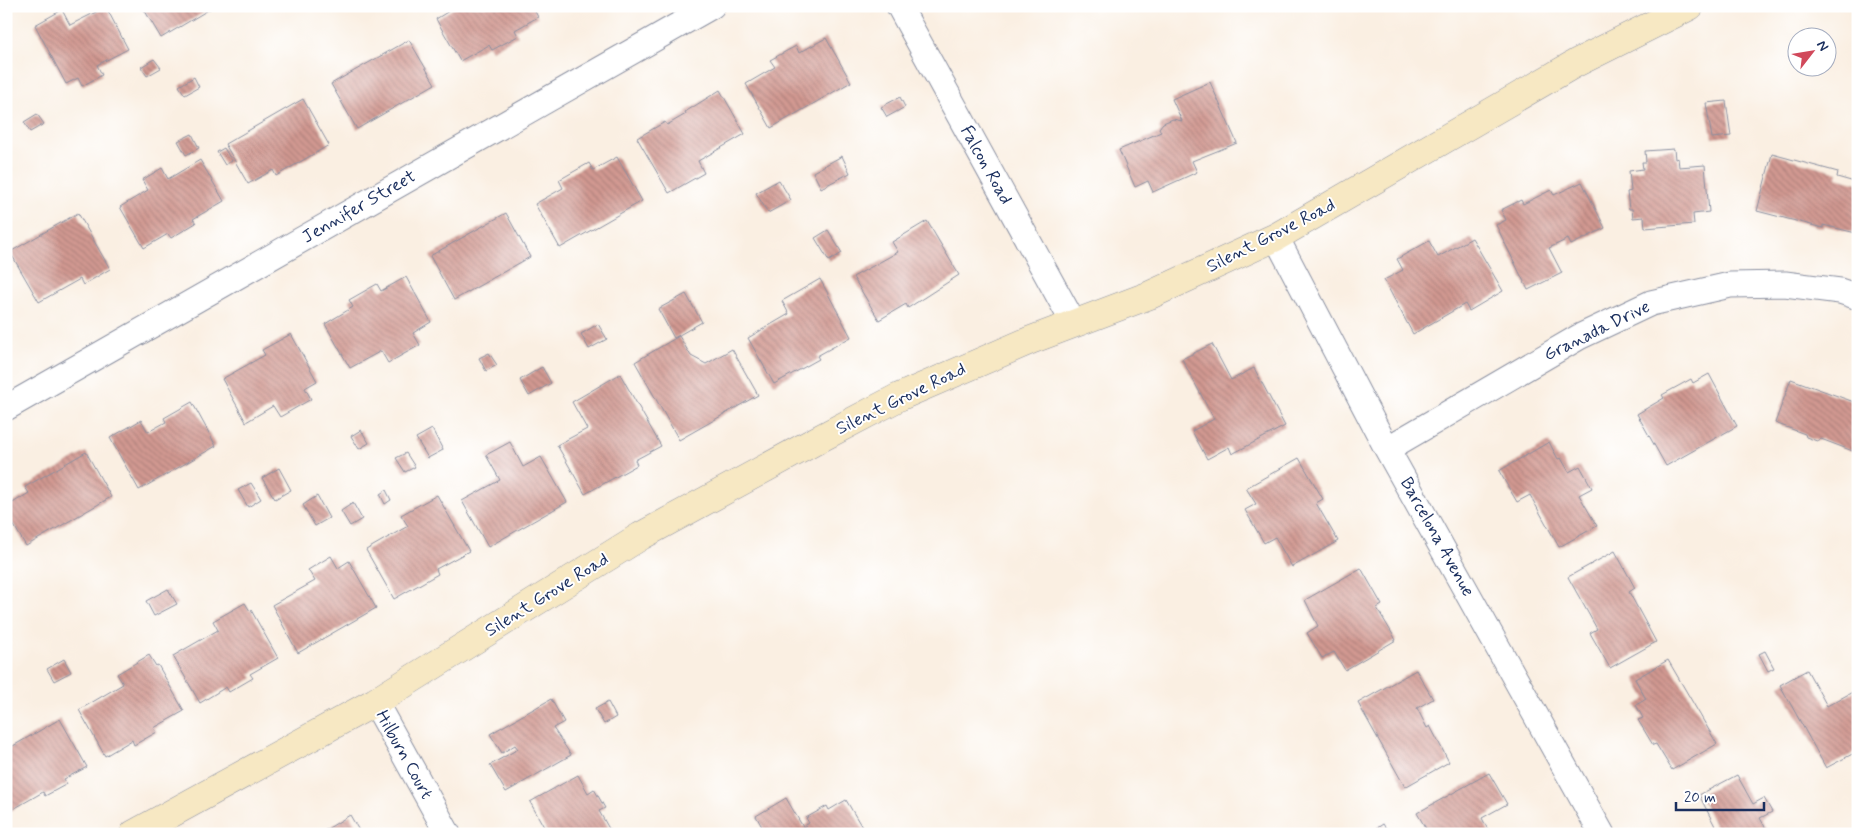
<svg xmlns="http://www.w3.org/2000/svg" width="1864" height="840" font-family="Mynerve,sans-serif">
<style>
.building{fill:url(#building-back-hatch)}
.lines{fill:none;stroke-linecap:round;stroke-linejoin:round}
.street-casing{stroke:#8a8fa0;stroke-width:27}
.secondary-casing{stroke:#8a8fa0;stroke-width:29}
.street{stroke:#fff;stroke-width:25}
.secondary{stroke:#f7e8c3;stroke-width:28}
.labels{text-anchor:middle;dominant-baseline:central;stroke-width:4;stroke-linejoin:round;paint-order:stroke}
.street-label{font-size:18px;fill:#1b2f5e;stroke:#fff}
</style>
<defs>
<pattern id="building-back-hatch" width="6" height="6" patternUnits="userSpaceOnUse" patternTransform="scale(1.25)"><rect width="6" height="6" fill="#d29991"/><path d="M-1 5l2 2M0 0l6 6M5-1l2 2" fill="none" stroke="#aa7d7a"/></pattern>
</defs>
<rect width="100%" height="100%" fill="#fff"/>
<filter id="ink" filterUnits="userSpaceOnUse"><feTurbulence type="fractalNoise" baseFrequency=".02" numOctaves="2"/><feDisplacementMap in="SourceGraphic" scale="10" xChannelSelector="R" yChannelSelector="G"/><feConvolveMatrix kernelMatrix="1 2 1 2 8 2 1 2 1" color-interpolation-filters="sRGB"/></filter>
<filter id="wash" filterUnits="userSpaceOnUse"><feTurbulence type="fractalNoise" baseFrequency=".0096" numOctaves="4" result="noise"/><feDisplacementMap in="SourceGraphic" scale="20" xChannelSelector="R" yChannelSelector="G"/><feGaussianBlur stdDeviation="1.12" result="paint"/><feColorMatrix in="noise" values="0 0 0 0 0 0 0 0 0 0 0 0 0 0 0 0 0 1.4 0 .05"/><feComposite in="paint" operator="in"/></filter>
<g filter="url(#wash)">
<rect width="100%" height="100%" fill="#faefe2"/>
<g id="blocks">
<!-- building -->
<path class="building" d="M142,6H215L161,38Z
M457,6H532L538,17L515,30L518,36L492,50L489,45L460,61L436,19Z
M106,7L128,49L97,65L102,75L82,86L78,78L66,84L35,25L62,10L70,25Z
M826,38L851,82L771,128L746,84L775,67L770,60L796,46L799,53Z
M409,40L435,84L357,129L331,84Z
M154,59L161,68L147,76L141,67Z
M194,77L199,87L185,95L179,86Z
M1210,82L1237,143L1192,161L1197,172L1153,192L1148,181L1135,187L1119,150L1161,132L1159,128L1163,123L1173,119L1182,121L1172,99Z
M720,90L745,134L698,161L704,173L669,193L637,138L665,122L667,125L686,114L685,112Z
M900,97L905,107L887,117L881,107Z
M303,99L329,145L276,176L273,170L248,184L225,144Z
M1726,101L1731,136L1712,138L1706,103Z
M37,114L44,124L30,132L24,122Z
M192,134L199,148L186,155L178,141Z
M224,148L232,161L225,165L217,152Z
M1674,149L1675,159L1678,158L1679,167L1705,165L1709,212L1693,214L1694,224L1645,228L1644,217L1633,218L1632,209H1629L1627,192L1631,191L1629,171L1643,169L1642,162H1646L1645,151Z
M1772,154L1838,172L1837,177L1858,183L1856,233L1823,225V228L1757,211Z
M842,156L850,173L821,188L813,172Z
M617,157L642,201L560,248L535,204L563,188L559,180L589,163L593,170Z
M200,160L224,201L193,219L196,223L171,238L168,234L144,248L120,207L148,190L142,180L162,168L168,179Z
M779,180L791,200L768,213L756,193Z
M1582,182L1605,228L1571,245L1568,239L1549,248L1562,273L1528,290L1496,225L1506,220L1501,210L1521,200L1523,204L1551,190L1554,195Z
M78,213L110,269L83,285L80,279L39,302L10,252Z
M506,213L530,257L454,300L430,256Z
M927,221L959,275L908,308L906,304L879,320L853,277L898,252L892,242Z
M828,230L842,253L829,261L815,238Z
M1472,238L1503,291L1469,311L1465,304L1413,334L1384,280L1403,270L1397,259L1429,241L1438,257Z
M406,277L431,322L413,333L420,345L388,363L381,351L350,368L325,324L353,307L349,300L377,284L381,291Z
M820,279L851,337L817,356L819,359L774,384L748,338L789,314L782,301Z
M686,294L702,322L674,338L658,309Z
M598,324L607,339L589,349L581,334Z
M291,334L317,381L305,388L311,399L280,417L273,406L246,422L222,379L265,355L262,350Z
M679,336L691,356L706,364L732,349L758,395L679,440L635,362Z
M1212,344L1231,380L1254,368L1285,426L1232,454L1229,447L1207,459L1192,431L1214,419L1182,359Z
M489,353L497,365L486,371L479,358Z
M542,367L551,383L529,396L520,380Z
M620,374L661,446L635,460L637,465L585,494L557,445L587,429L572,402Z
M1709,374L1737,426L1666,466L1637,414L1664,398L1662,395L1691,379L1693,383Z
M1791,379L1854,402L1858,393V453L1821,439L1817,441L1806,437L1805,434L1775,423Z
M192,402L216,446L139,490L110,438L141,420L148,432L166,422L164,418Z
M432,429L443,450L428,458L416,438Z
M361,430L369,443L359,449L351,436Z
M510,442L523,467L541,457L567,502L488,547L462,501L500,480L486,455Z
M1549,442L1558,459L1561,458L1569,472L1580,466L1592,488L1579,495L1597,526L1559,547L1530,495L1517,502L1499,471Z
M86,452L111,497L26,546L6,512V507L29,493L25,487Z
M406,453L415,467L405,472L396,458Z
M1299,458L1323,499L1316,503L1338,541L1292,567L1275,537L1264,543L1245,510L1256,504L1246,488Z
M279,468L291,490L275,499L262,478Z
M251,483L261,499L248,507L238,490Z
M386,490L391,500L385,504L380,494Z
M437,495L469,551L436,569L438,574L394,599L366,550L408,526L401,515Z
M317,496L329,518L315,526L303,505Z
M353,503L362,519L350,526L341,511Z
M1615,551L1635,588L1629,592L1656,642L1610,668L1590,633L1597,629L1568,577Z
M331,556L338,568L349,561L376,608L298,653L272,605L315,581L308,570Z
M1361,568L1382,605L1377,608L1396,640L1345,670L1334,652L1322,658L1307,633L1318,626L1305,600Z
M168,589L177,604L154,616L146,601Z
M245,603L250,611L251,610L278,658L250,674L253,678L229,692L226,687L200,703L173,656L218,630L213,621Z
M1765,651L1774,668L1768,671L1759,654Z
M149,655L156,666L158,665L184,711L154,728L157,732L134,745L132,740L105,756L79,710L123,684L117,674Z
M64,659L71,672L54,681L47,669Z
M1668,660L1717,744L1672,770L1656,744L1653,745L1638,720L1643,718L1636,705L1646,699L1635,679Z
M1416,670L1433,699L1417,708L1427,728L1430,726L1449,762L1405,787L1358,703Z
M1807,670L1827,706L1858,689V751L1826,768L1780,685Z
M551,699L564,722L553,728L571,755L506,792L490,765L518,749L515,745L502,753L490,734Z
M608,702L616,717L604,724L595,709Z
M60,719L87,767L64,779L67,784L45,796L43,792L10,811L6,805V750Z
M1489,773L1507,804L1482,818L1490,834H1429L1417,813Z
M578,775L588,793L594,789L605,808L599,811L612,834H548L530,802Z
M1737,775L1753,804L1764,798L1772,812L1760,818L1769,834H1711L1717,830L1699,795Z
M786,798L803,827L809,823L806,818L827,806L829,810L846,800L866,834H766L756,816Z
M350,815L361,834H319Z
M1383,824L1390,834H1376L1374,830Z"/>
</g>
</g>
<g filter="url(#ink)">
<use href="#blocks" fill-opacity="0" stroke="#8a8fa0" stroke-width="1"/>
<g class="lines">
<defs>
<path id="street" d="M899,6L1074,324
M1276,237L1387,449L1602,834
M6,408L712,6
M1387,449L1579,337L1651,303L1730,285L1785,284L1840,291L1858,297
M375,702L448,834"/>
<path id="secondary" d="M134,834L375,702L641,536L819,439L899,397L1031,340L1150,295L1276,237L1576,63L1690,6"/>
</defs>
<!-- street casing -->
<use href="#street" class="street-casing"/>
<!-- secondary casing -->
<use href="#secondary" class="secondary-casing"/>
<!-- street -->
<use href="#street" class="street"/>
<!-- secondary -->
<use href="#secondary" class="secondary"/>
</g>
</g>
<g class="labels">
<!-- street labels -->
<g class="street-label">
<text transform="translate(986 165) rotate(61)">Falcon Road</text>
<text transform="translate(359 207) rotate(-30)">Jennifer Street</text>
<text transform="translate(1271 236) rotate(-27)">Silent Grove Road</text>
<text transform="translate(1597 331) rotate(-26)">Granada Drive</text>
<text transform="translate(901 399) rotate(-26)">Silent Grove Road</text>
<text transform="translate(1437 537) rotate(61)">Barcelona Avenue</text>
<text transform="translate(547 595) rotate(-32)">Silent Grove Road</text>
<text transform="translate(404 755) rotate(61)">Hilburn Court</text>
</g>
</g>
<!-- margin -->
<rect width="1864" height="840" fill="none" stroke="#fff" stroke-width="25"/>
<!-- north arrow -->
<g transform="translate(1812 52) rotate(59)"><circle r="24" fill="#ffffff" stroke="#a4acbf"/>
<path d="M0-4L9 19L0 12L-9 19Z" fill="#d1495b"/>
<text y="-8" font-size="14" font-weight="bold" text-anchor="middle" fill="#1b2f5e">N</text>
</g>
<!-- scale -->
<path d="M1676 802v8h88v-8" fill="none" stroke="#1b2f5e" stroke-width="2.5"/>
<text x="1684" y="802" font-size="15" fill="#1b2f5e" stroke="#ffffff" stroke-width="4" paint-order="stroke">20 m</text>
</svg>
